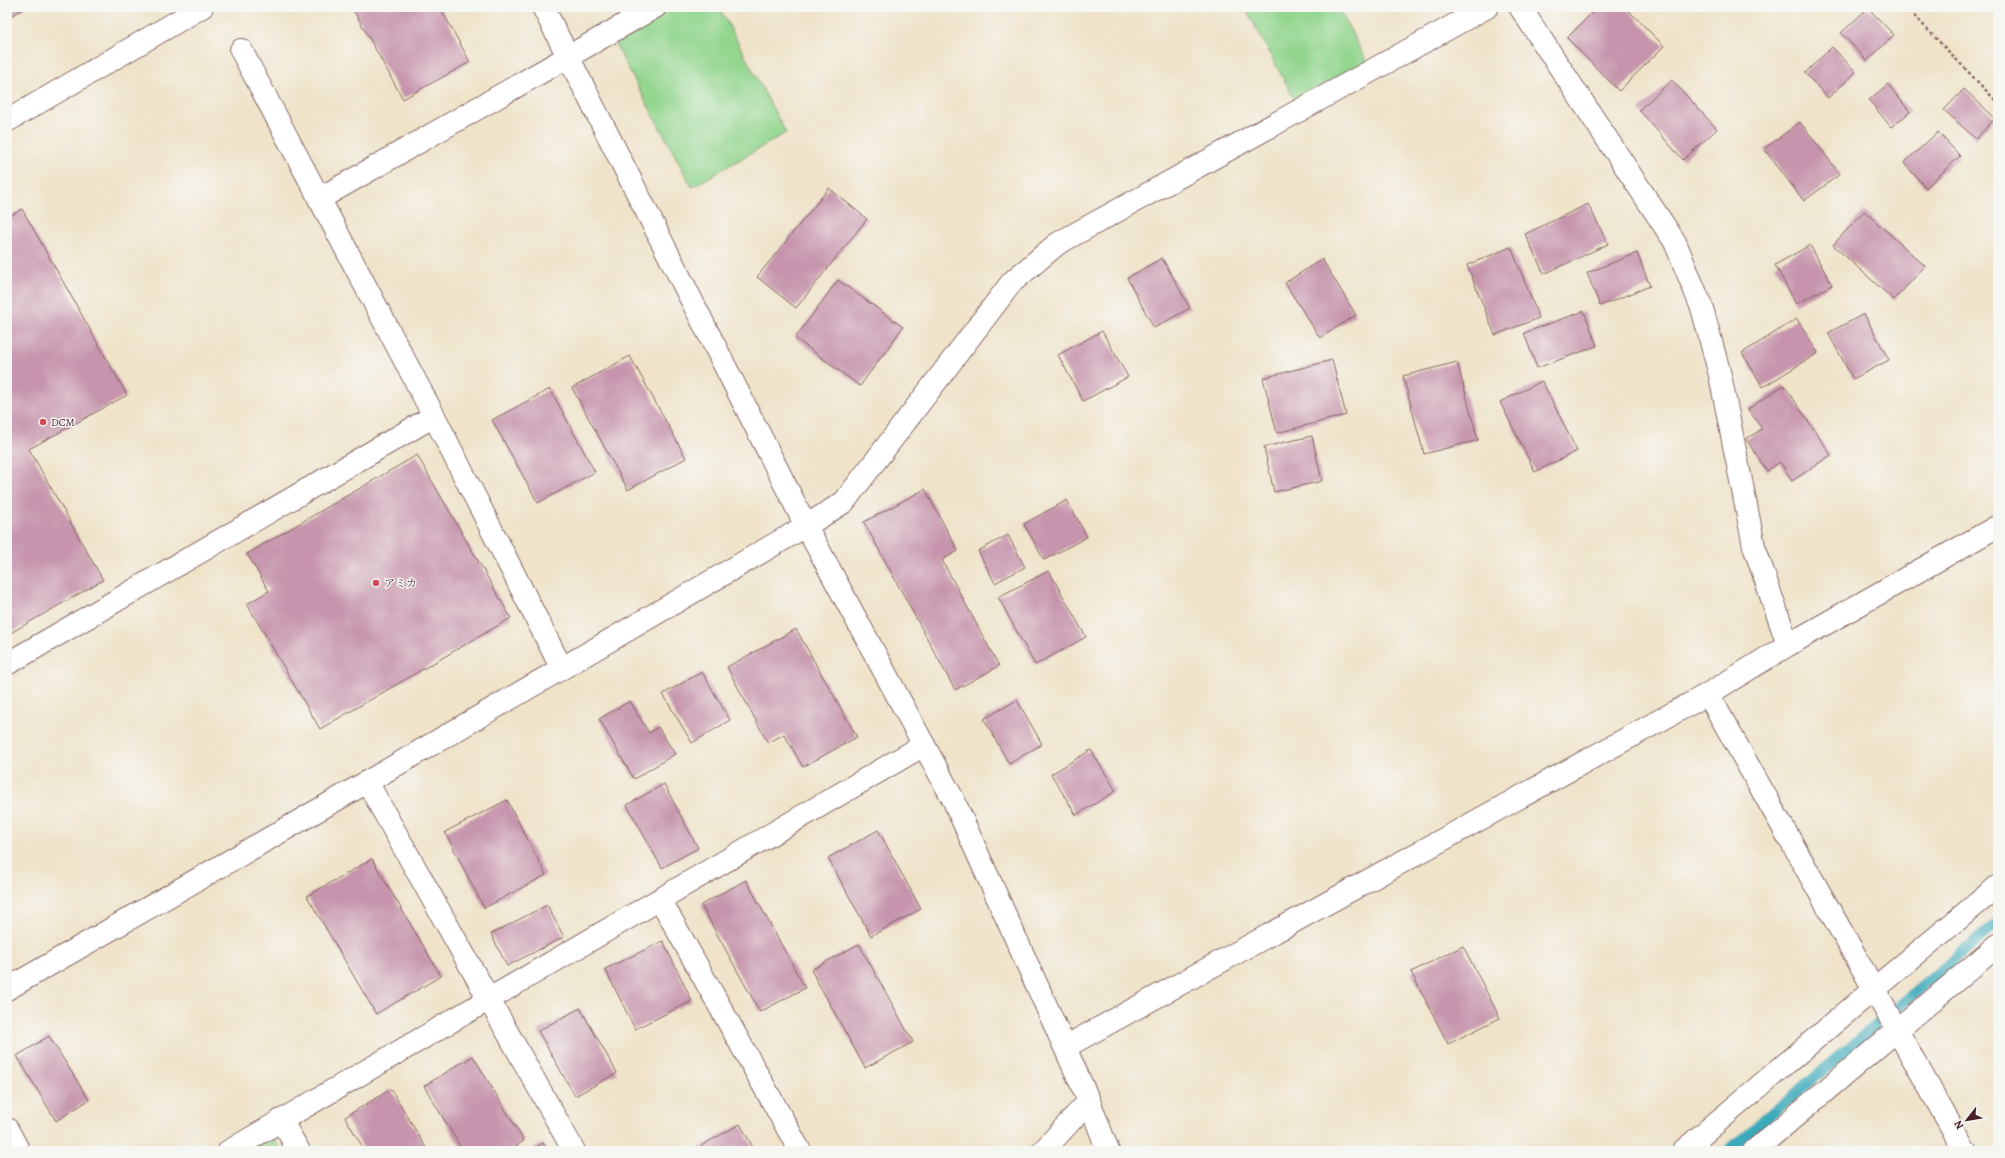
<svg xmlns="http://www.w3.org/2000/svg" width="2005" height="1158" font-family="Alegreya,'Noto Serif JP',serif">
<style>
.green{fill:#93d68e;stroke:#6e7a5c}
.lines{fill:none;stroke-linecap:round;stroke-linejoin:round}
.stream{stroke:#3daabc;stroke-width:11}
.building{fill:#c694ac}
.street-casing{stroke:#846462;stroke-width:24}
.secondary-casing{stroke:#846462;stroke-width:24}
.path{stroke:#846462;stroke-width:2.5;stroke-dasharray:3 3;stroke-linecap:butt}
.street{stroke:#fff;stroke-width:22}
.secondary{stroke:#fff;stroke-width:22}
.poi-dot{fill:#d1495b;stroke:#f6f6f2;stroke-width:1.5}
.labels{text-anchor:middle;dominant-baseline:central;stroke-width:3;stroke-linejoin:round;paint-order:stroke}
.poi-label{font-size:11px;fill:#4a1f2b;stroke:#f6f6f2;text-anchor:start}
</style>
<rect width="100%" height="100%" fill="#f6f6f2"/>
<filter id="ink" filterUnits="userSpaceOnUse"><feTurbulence type="fractalNoise" baseFrequency=".025" numOctaves="2"/><feDisplacementMap in="SourceGraphic" scale="8" xChannelSelector="R" yChannelSelector="G"/><feConvolveMatrix kernelMatrix="1 2 1 2 8 2 1 2 1" color-interpolation-filters="sRGB"/></filter>
<filter id="wash" filterUnits="userSpaceOnUse"><feTurbulence type="fractalNoise" baseFrequency=".012" numOctaves="4" result="noise"/><feDisplacementMap in="SourceGraphic" scale="16" xChannelSelector="R" yChannelSelector="G"/><feGaussianBlur stdDeviation="0.9" result="paint"/><feColorMatrix in="noise" values="0 0 0 0 0 0 0 0 0 0 0 0 0 0 0 0 0 1.4 0 .05"/><feComposite in="paint" operator="in"/></filter>
<g filter="url(#wash)">
<rect width="100%" height="100%" fill="#efe3c9"/>
<!-- green -->
<path class="green" d="M655,7H719L786,133L692,187L609,33Z
M1245,7H1338L1372,71L1300,110Z
M268,1128L281,1151H235Z"/>
<g class="lines">
<!-- stream -->
<path class="stream" d="M1728,1151L1998,922"/>
</g>
<g id="blocks">
<!-- building -->
<path class="building" d="M7,7H24L25,8L7,18Z
M356,7H440L470,62L403,99L353,9Z
M1598,7H1625L1664,46L1619,91L1567,38Z
M1868,8L1894,35L1867,61L1841,33Z
M1832,47L1856,72L1828,98L1805,73Z
M1672,80L1717,129L1683,160L1639,110Z
M1888,84L1910,112L1891,127L1869,100Z
M1964,89L1995,118L1976,139L1944,110Z
M1800,122L1840,174L1804,201L1764,149Z
M1938,132L1960,156L1926,188L1904,163Z
M829,188L867,219L796,308L757,277Z
M1588,204L1608,244L1544,274L1525,234Z
M22,209L127,395L29,449L103,580L7,635V218Z
M1864,211L1925,266L1894,300L1833,245Z
M1810,245L1832,285L1796,304L1775,265Z
M1511,247L1539,318L1495,335L1467,265Z
M1637,253L1650,286L1600,306L1587,273Z
M1162,258L1190,308L1154,328L1127,278Z
M1322,259L1356,315L1320,338L1285,283Z
M838,280L903,327L860,386L795,338Z
M1584,311L1597,346L1537,368L1524,333Z
M1864,314L1889,360L1853,379L1828,333Z
M1797,319L1818,353L1763,387L1742,353Z
M1102,331L1128,377L1083,401L1058,355Z
M630,356L686,458L628,490L572,388Z
M1332,360L1346,415L1277,433L1263,378Z
M1457,362L1478,440L1424,454L1403,376Z
M1542,381L1577,451L1535,472L1500,402Z
M1784,385L1831,455L1792,481L1780,462L1767,471L1746,439L1762,429L1748,409Z
M550,389L595,472L538,503L492,420Z
M1312,436L1322,481L1274,492L1264,447Z
M417,455L511,618L320,729L247,604L269,591L247,554Z
M925,489L958,551L942,560L999,666L955,690L864,522Z
M1067,500L1087,537L1044,560L1024,524Z
M1008,535L1025,567L995,583L978,551Z
M1049,571L1086,637L1035,665L998,597Z
M796,629L857,737L803,767L784,734L768,743L727,667Z
M702,672L730,720L692,743L663,694Z
M1017,700L1042,744L1009,764L984,719Z
M630,701L649,733L658,727L675,754L634,779L599,719Z
M1091,750L1116,791L1076,815L1051,774Z
M664,784L698,848L662,868L627,805Z
M507,800L546,875L484,908L445,832Z
M878,830L921,909L871,936L828,858Z
M372,859L441,976L376,1014L307,896Z
M746,880L805,988L760,1012L701,905Z
M547,905L564,937L507,966L491,934Z
M663,941L692,1001L635,1029L605,969Z
M859,944L913,1042L865,1068L811,970Z
M1463,946L1500,1018L1448,1044L1411,972Z
M580,1008L617,1073L575,1096L538,1031Z
M49,1036L89,1100L56,1121L17,1056Z
M473,1056L524,1141L507,1151H463L424,1086Z
M391,1089L428,1151H365L345,1117Z
M740,1124L755,1151H692Z
M543,1143L547,1151H528Z"/>
</g>
</g>
<g filter="url(#ink)">
<use href="#blocks" fill-opacity="0" stroke="#846462" stroke-width="1"/>
<g class="lines">
<defs>
<path id="street" d="M1520,7L1675,242L1702,308L1720,375L1754,546L1788,645
M241,50L434,416L561,667
M319,199L655,7
M806,526L844,502L1012,282L1057,244L1487,7
M7,664L434,416
M1708,694L1965,1151
M367,782L574,1151
M660,899L800,1151
M1065,1047L1708,694L1788,645L1998,526
M281,1120L299,1151
M7,1129L19,1151
M229,1151L924,745
M1043,1151L1089,1101
M1683,1151L1874,989L1998,886
M1754,1151L1998,945"/>
<path id="secondary" d="M543,7L806,526L953,799L1089,1101L1108,1151
M7,121L202,7
M7,989L367,782L806,526"/>
</defs>
<!-- street casing -->
<use href="#street" class="street-casing"/>
<!-- secondary casing -->
<use href="#secondary" class="secondary-casing"/>
<!-- path -->
<path class="path" d="M1906,7L1998,103"/>
<!-- street -->
<use href="#street" class="street"/>
<!-- secondary -->
<use href="#secondary" class="secondary"/>
</g>
</g>
<!-- markers -->
<g class="poi-dot">
<circle cx="43" cy="422" r="4"/>
<circle cx="376" cy="583" r="4"/>
</g>
<g class="labels">
<!-- poi labels -->
<g class="poi-label">
<text x="51" y="422">DCM</text>
<text x="384" y="583">アミカ</text>
</g>
</g>
<!-- margin -->
<rect width="2005" height="1158" fill="none" stroke="#f6f6f2" stroke-width="24"/>
<!-- north arrow -->
<g transform="translate(1967 1120) rotate(239)" stroke="#f6f6f2" stroke-width="3" paint-order="stroke">
<path d="M0-3L7 15L0 10L-7 15Z" fill="#4a1f2b"/>
<text y="-6" font-size="11" font-weight="bold" text-anchor="middle" fill="#4a1f2b">N</text>
</g>
</svg>
